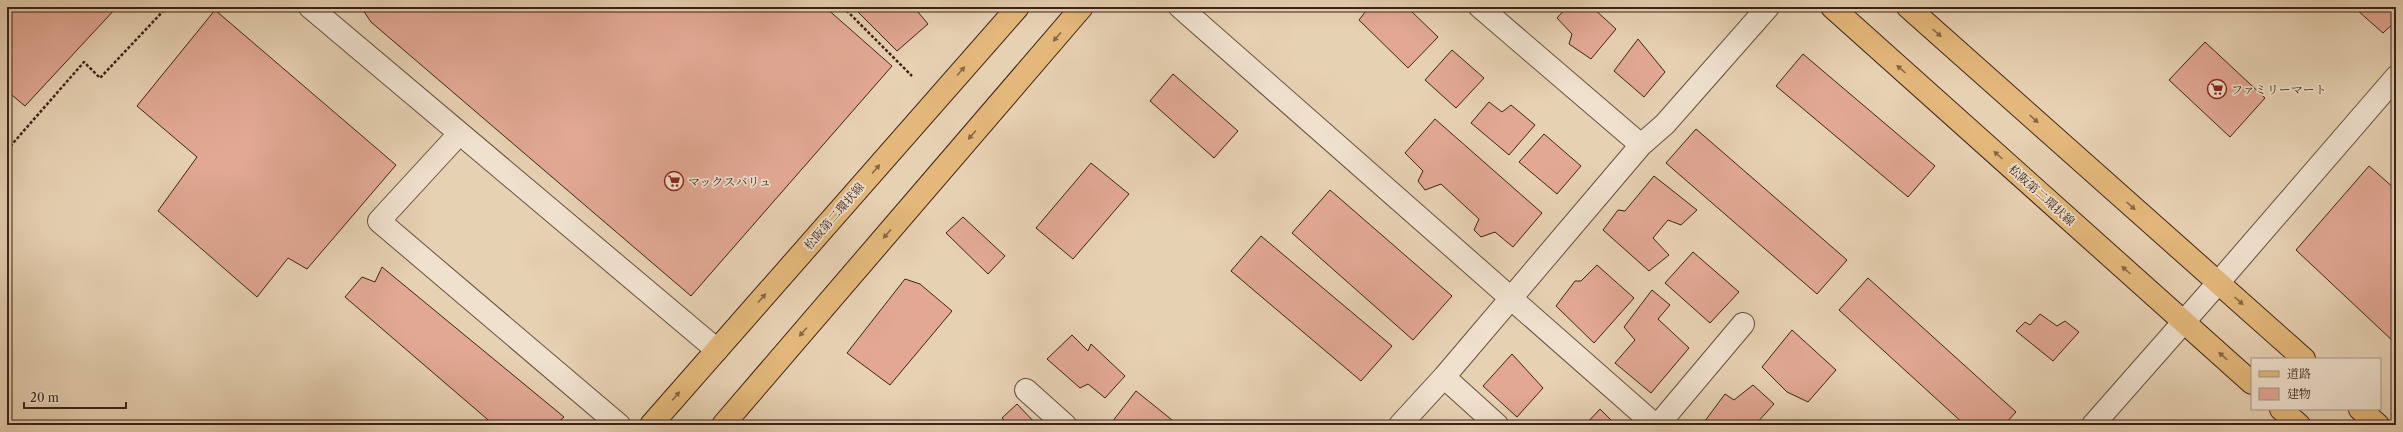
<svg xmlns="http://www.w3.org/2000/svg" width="2403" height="432" font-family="'Libre Caslon Text','Noto Serif JP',serif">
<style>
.building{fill:#e2a894;stroke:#3c2217}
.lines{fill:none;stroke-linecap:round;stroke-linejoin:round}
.minor-casing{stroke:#674e3e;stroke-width:24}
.major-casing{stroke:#3c2217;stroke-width:24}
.path{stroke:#3c2217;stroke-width:2.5;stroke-dasharray:3 2;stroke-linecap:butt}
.minor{stroke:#efe1ce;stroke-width:22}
.major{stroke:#e4b87a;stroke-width:22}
.oneway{fill:#864}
.labels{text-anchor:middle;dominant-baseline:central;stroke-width:3.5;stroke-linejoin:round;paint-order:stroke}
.poi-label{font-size:12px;fill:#3c2217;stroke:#efe1ce;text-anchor:start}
.street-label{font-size:12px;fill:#3c2217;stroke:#efe1ce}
</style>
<rect width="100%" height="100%" fill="#e7d1b3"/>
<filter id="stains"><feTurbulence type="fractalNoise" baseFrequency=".005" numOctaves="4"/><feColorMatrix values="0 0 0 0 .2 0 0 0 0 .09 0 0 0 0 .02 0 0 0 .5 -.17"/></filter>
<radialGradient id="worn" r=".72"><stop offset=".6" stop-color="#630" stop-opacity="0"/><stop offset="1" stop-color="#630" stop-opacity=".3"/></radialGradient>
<!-- building -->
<path class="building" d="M7,7H117L25,106L7,91Z
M361,7H825L892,66L691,296L371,22Z
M853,7H923L918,12L928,24L897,51Z
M1369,7H1407L1438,37L1408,68L1359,20Z
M1567,7H1592L1616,29L1591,59L1569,44L1572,34L1557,18Z
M2359,7H2396V21L2383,33L2357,10Z
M215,10L396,165L307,269L288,258L257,297L158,211L197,157L137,106Z
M1638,39L1665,72L1644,97L1614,71Z
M2205,42L2265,98L2230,137L2169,80Z
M1452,50L1484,78L1456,108L1425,80Z
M1803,54L1935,166L1908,197L1776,86Z
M1173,74L1238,131L1214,158L1150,101Z
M1489,102L1502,112L1511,105L1535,125L1509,155L1471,123Z
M1435,119L1542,213L1513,247L1495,232L1481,237L1474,230L1479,219L1441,184L1425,190L1418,181L1423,171L1405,153Z
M1696,129L1847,260L1817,294L1666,163Z
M1544,134L1581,166L1557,194L1519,162Z
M1091,163L1129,194L1073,259L1036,228Z
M2369,166L2396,190V344L2296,250Z
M1654,176L1697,210L1681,225L1668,220L1653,238L1669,255L1649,271L1603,230L1618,210L1625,211Z
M1330,190L1452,296L1413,340L1292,233Z
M963,217L1005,256L988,274L946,233Z
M1261,236L1392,346L1361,381L1231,271Z
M1693,252L1739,292L1710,323L1665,283Z
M1597,265L1634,298L1594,343L1556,306L1575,281H1581Z
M382,267L564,417L555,425H494L345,297L362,277L375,282Z
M1868,278L2016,412L2004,425H1965L1839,310Z
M905,279L920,284L952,311L890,385L847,353Z
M1652,290L1670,305L1658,319L1689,348L1651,393L1615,363L1635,340L1624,327Z
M2040,314L2057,326L2065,321L2079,332L2053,361L2016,331L2025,322L2030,325Z
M1792,330L1836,370L1808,402L1787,392L1762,367Z
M1072,335L1088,351L1091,344L1125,376L1105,398L1088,384L1080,388L1047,359Z
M1512,354L1543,388L1517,417L1483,386Z
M1753,385L1774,404L1755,425H1702L1725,394L1734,400Z
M1136,391L1177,424L1176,425H1116L1112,422Z
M1017,404L1037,425H1008L1002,418Z
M1600,409L1616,425H1585Z"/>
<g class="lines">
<defs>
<path id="minor" d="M310,7L717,350
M1180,7L1655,425
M1480,7L1641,145
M459,134L379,221L619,425
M1444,377L1497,425
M1026,390L1065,425
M1400,425L1444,377L1641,145L1665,124L1768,7
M1658,425L1743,324
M2093,425L2218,283L2396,77"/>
<path id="major" d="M1832,7L2252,383
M1908,7L2304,359
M2281,409L2299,425
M2360,409L2378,425
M651,425L1018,7
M723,425L1082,7"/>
</defs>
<!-- minor casing -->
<use href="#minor" class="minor-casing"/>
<!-- major casing -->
<use href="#major" class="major-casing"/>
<!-- path -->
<path class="path" d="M843,7L912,76
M7,150L84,62L100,78L167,7"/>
<!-- minor -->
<use href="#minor" class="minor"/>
<!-- major -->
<use href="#major" class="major"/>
</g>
<!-- one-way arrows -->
<defs><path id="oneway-solid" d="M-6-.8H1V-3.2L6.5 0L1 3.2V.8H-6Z"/></defs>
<g class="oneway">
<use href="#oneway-solid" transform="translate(1937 33) rotate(42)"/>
<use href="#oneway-solid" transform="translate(1057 37) rotate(131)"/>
<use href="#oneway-solid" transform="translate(1901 69) rotate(-138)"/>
<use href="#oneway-solid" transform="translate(961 71) rotate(-49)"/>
<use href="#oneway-solid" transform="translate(2034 119) rotate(42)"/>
<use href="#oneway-solid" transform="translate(972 135) rotate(131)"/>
<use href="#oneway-solid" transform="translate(1998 155) rotate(-138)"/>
<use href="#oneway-solid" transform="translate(876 169) rotate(-49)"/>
<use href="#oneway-solid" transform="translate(2131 206) rotate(42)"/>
<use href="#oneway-solid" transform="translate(887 234) rotate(131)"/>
<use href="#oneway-solid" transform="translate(2126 270) rotate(-138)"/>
<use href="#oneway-solid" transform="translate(762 298) rotate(-49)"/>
<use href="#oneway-solid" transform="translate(2239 301) rotate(42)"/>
<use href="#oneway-solid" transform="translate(803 332) rotate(131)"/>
<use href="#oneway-solid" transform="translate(2223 356) rotate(-138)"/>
<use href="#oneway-solid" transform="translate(676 396) rotate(-49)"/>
</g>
<!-- icons -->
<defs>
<symbol id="supermarket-ring" viewBox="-11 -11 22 22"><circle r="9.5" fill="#efe1ce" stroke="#8f2418" stroke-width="1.5"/><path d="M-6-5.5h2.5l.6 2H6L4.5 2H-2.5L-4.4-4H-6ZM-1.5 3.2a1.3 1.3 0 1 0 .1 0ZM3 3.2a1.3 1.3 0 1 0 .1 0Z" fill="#8f2418"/></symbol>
</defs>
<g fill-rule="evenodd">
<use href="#supermarket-ring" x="2206" y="78" width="22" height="22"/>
<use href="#supermarket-ring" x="663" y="170" width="22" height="22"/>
</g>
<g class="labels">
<!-- poi labels -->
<g class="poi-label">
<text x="2231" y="89">ファミリーマート</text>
<text x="688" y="181">マックスバリュ</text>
</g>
<!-- street labels -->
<g class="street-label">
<text transform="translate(2042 195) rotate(42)">松阪第二環状線</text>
<text transform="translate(834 216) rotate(-49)">松阪第二環状線</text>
</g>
</g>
<!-- margin -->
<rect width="2403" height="432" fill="none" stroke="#e7d1b3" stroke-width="24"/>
<rect x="8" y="8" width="2387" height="416" fill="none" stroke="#3c2217" stroke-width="2"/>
<rect x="12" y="12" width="2379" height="408" fill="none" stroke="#3c2217"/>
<!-- legend -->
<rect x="2251" y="358" width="130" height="52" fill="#efe1ce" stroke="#a79585"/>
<rect x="2259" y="371" width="20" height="6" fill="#e4b87a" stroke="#a79585"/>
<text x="2287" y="378" font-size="12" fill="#3c2217">道路</text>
<rect x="2259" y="388" width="20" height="12" fill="#e2a894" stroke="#a79585"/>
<text x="2287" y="398" font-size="12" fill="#3c2217">建物</text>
<!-- scale -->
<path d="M24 402v6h102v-6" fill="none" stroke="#3c2217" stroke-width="2"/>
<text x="30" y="402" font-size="12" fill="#3c2217" stroke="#efe1ce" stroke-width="3" paint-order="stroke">20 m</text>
<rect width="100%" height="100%" filter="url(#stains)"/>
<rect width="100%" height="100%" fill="url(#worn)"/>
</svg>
